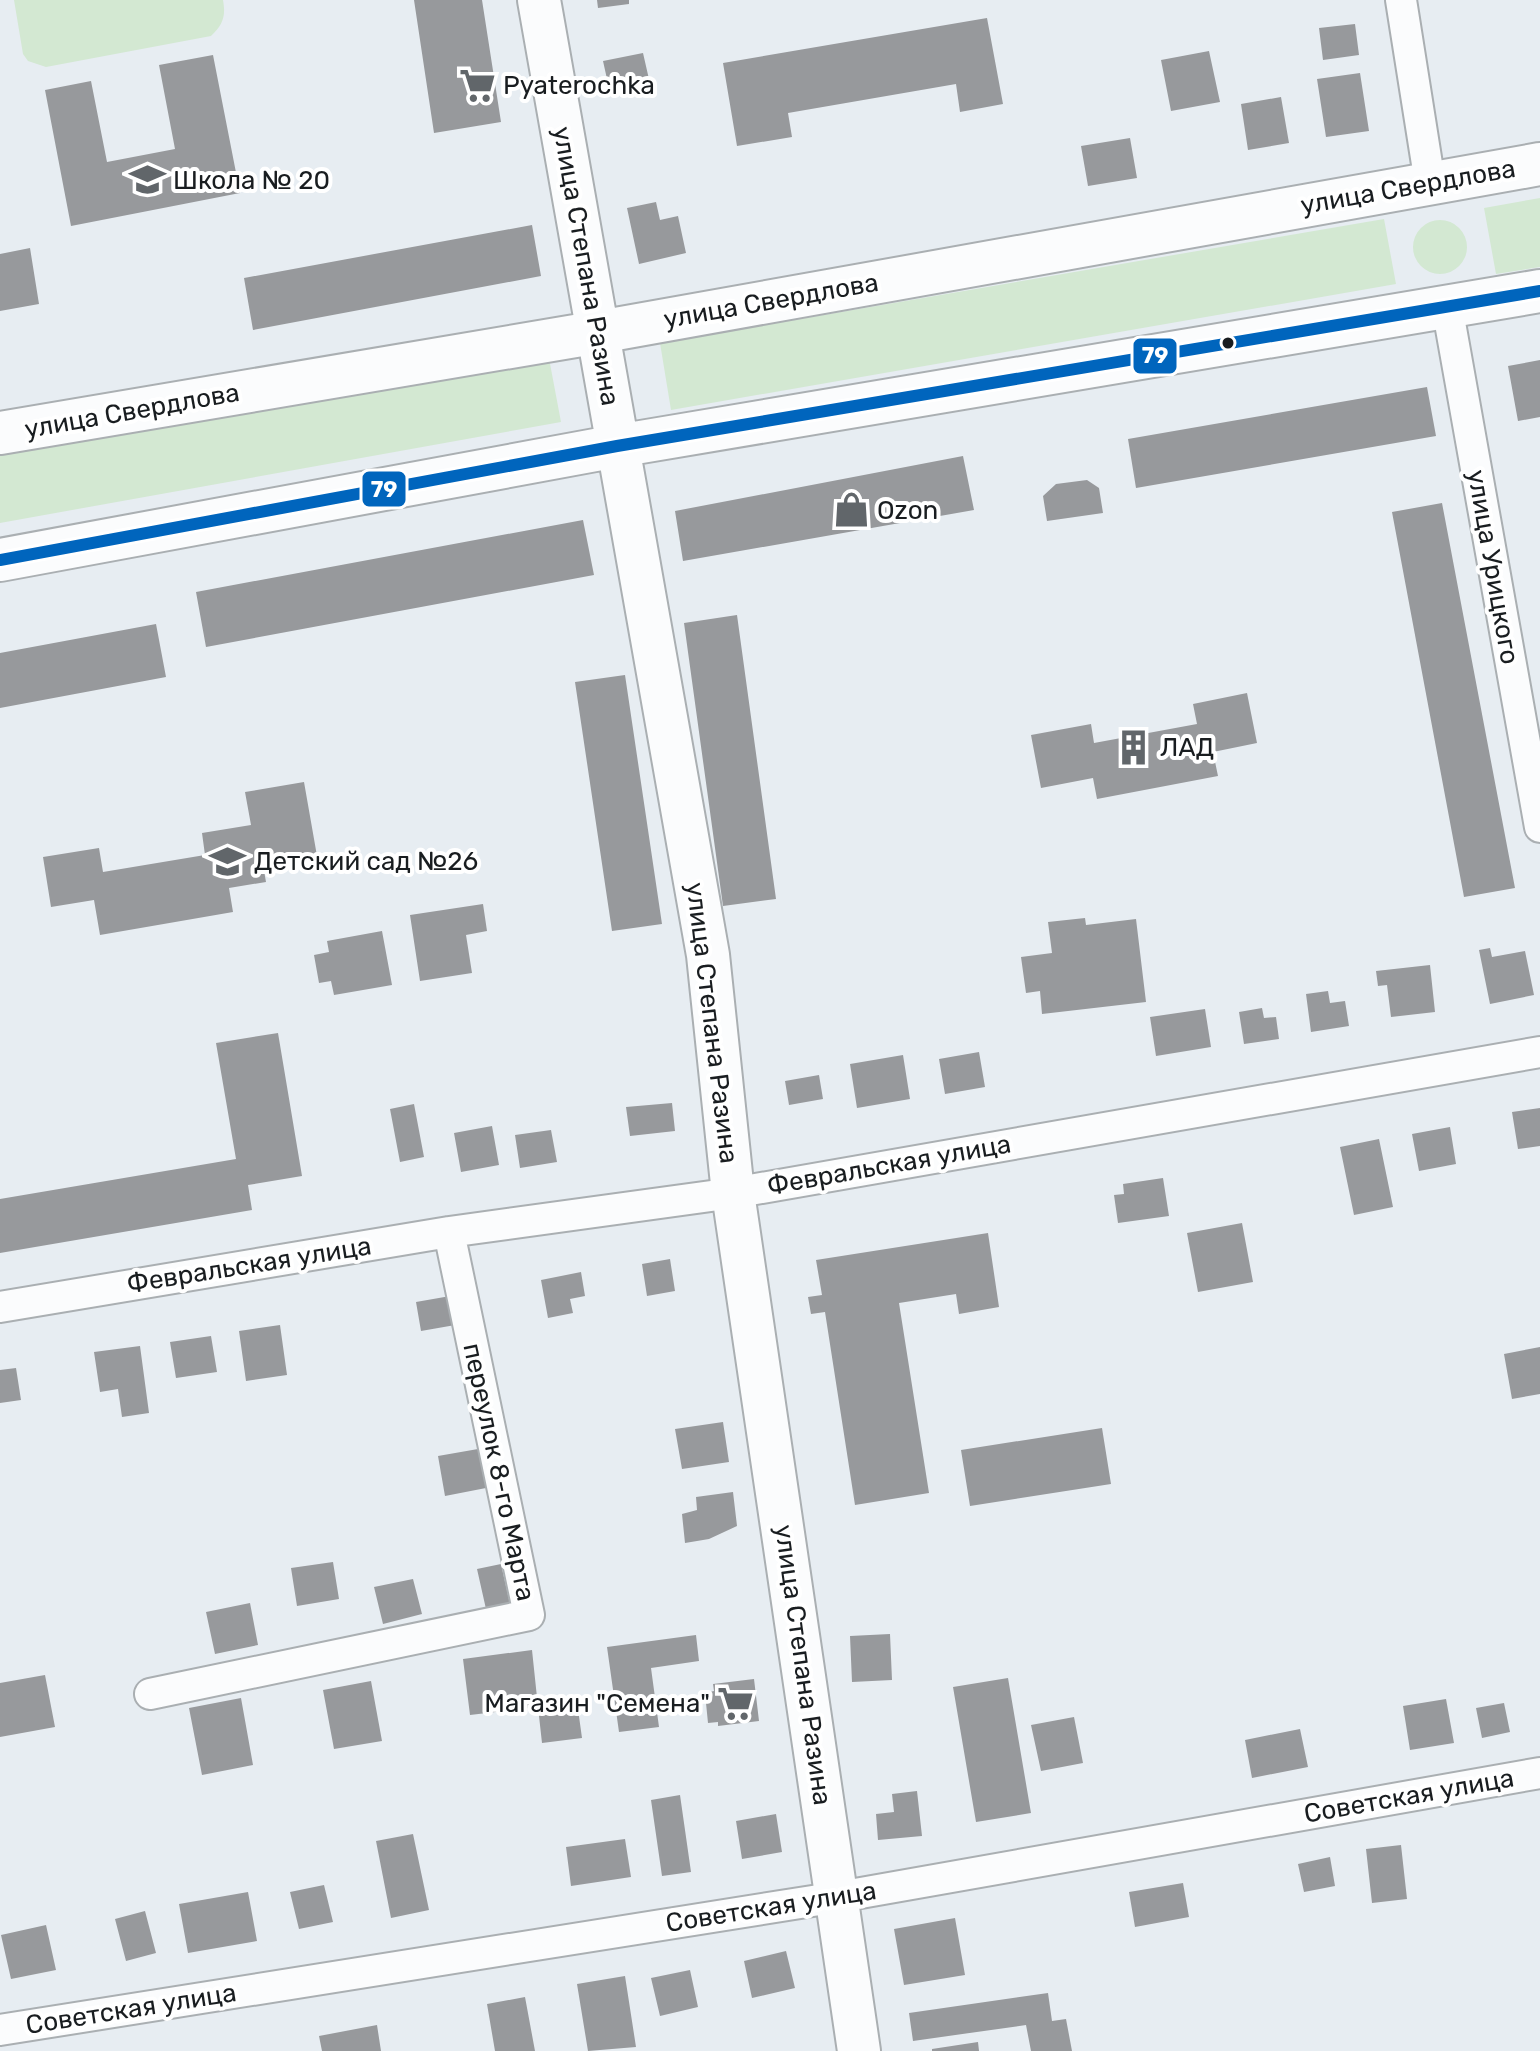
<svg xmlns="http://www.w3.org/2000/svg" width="1540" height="2051" font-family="Rubik,sans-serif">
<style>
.green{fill:#d3e8d2}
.building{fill:#97999c}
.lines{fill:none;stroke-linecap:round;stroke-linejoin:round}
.minor-casing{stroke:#aaafb2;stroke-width:34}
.secondary-casing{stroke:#aaafb2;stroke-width:46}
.minor{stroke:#fbfcfd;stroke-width:30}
.secondary{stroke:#fbfcfd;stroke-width:42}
.bus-1-casing{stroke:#fff;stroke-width:18}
.bus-1{stroke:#0065bd;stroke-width:12}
.bus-dot{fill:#191d20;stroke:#fff;stroke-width:3}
.labels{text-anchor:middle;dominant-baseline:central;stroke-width:8;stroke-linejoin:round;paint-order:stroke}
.poi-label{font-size:26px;fill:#191d20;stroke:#fff;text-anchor:start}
.street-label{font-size:26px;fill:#191d20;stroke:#fff}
.line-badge{stroke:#fff;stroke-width:3}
.badge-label{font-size:22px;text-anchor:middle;font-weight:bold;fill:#fff}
</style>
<rect width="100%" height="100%" fill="#e7edf2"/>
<!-- green -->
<path class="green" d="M14,0H223C226,16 223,25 211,36L46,67L28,61L23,54Z
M1540,198V267L1496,274L1484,208Z
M1384,219L1396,284L671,410L660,343Z
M1413 247a27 27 0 1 1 54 0a27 27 0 1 1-54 0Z
M548,353L561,422L0,523V451Z"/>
<!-- building -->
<path class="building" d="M414,0H482L501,122L434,133Z
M597,0H629V4L598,8Z
M987,18L1003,104L960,112L956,84L788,113L792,137L737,146L723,63Z
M1355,24L1359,55L1323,60L1319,28Z
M1209,51L1220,102L1171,111L1161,60Z
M643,53L651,88L611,97L603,61Z
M213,55L240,193L71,226L45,90L91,81L107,162L175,149L159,65Z
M1360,73L1369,131L1326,137L1317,79Z
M1281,97L1289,143L1248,150L1241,104Z
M1130,138L1137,178L1088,186L1081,146Z
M656,202L660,220L678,216L686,253L639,264L627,208Z
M532,225L541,276L253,330L244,278Z
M30,248L39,304L0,311V254Z
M1540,360V417L1518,421L1508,366Z
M1427,387L1436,436L1136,488L1128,439Z
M963,456L974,510L683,561L675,511Z
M1087,480L1099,488L1103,513L1047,521L1043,496L1056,484Z
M1442,503L1515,888L1464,897L1392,512Z
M583,520L594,575L206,647L196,592Z
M737,615L776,899L723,906L684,623Z
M156,624L166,677L0,708V653Z
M625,675L662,924L612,931L575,682Z
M1247,693L1257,743L1213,752L1218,776L1097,799L1093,778L1041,788L1031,735L1091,724L1094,743L1197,724L1193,704Z
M304,782L317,856L263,865L266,882L229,888L233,912L100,935L94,900L51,907L43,857L99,848L103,872L205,855L202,833L251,825L245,792Z
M483,904L487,931L466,935L472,973L420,981L410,915Z
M1085,918L1086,925L1136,919L1146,1002L1042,1014L1040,991L1026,993L1021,957L1052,953L1048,922Z
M382,931L392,985L334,995L331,981L319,983L314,955L329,952L327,941Z
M1490,948L1492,957L1525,951L1534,995L1490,1004L1479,950Z
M1430,965L1435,1012L1391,1017L1387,985L1378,986L1376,971Z
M1328,991L1330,1003L1345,1001L1349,1026L1311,1032L1306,994Z
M1262,1008L1264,1018L1276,1017L1279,1039L1244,1044L1239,1012Z
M1205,1009L1211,1047L1156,1056L1150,1017Z
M278,1033L302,1176L248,1185L252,1210L0,1253V1199L236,1159L216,1043Z
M979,1052L985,1087L945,1094L939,1059Z
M903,1055L910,1099L857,1108L850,1064Z
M819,1075L823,1099L789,1105L785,1081Z
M672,1103L675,1131L630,1136L626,1107Z
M414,1104L424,1157L400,1162L390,1109Z
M1540,1108V1146L1518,1149L1512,1112Z
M492,1126L499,1165L461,1172L454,1133Z
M1450,1127L1456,1164L1419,1171L1412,1134Z
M551,1130L557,1162L520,1168L515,1135Z
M1379,1139L1393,1207L1354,1215L1340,1147Z
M1163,1178L1169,1216L1118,1223L1114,1195L1124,1194L1123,1184Z
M1242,1223L1253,1282L1198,1292L1187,1233Z
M988,1233L999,1307L959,1314L956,1294L899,1303L929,1493L855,1505L825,1312L811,1314L808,1297L822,1295L816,1260Z
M670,1259L675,1291L647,1296L642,1264Z
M581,1272L585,1296L570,1299L573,1313L548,1318L541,1280Z
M456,1295L461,1324L421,1331L416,1302Z
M280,1325L287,1375L246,1381L239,1331Z
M211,1336L217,1372L176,1378L170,1342Z
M140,1346L149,1413L122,1417L118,1389L100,1392L94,1352Z
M1540,1347V1394L1512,1399L1504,1354Z
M16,1368L21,1400L0,1403V1370Z
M723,1422L729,1462L682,1469L675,1429Z
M1102,1428L1111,1484L970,1506L961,1450Z
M478,1449L486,1488L445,1496L438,1456Z
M733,1492L737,1526L709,1539L685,1543L682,1514L697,1510L696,1497Z
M333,1562L339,1599L297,1606L291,1568Z
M501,1564L510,1604L486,1609L477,1569Z
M413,1579L422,1614L383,1624L374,1587Z
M250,1603L258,1645L215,1654L206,1612Z
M890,1634L892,1680L852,1682L850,1636Z
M696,1635L699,1661L651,1668L659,1727L619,1732L607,1647Z
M532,1650L538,1707L470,1715L463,1659Z
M45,1675L55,1727L0,1737V1683Z
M1008,1678L1031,1813L976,1822L953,1687Z
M754,1679L759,1721L718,1726V1722L708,1723L705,1693L714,1691L713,1684Z
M371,1681L382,1741L334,1749L323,1690Z
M241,1698L253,1765L202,1775L189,1708Z
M1446,1699L1454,1743L1410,1750L1403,1706Z
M577,1702L582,1738L542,1743L538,1707Z
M1504,1703L1510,1732L1482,1738L1476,1708Z
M1074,1717L1083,1763L1041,1771L1031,1725Z
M1300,1729L1308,1767L1252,1778L1245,1740Z
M917,1791L922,1836L878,1840L876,1814L894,1812L892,1794Z
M680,1795L691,1872L662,1876L651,1800Z
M776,1814L782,1852L742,1859L736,1821Z
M413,1834L429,1910L391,1918L376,1841Z
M625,1839L631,1877L571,1886L566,1847Z
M1401,1845L1407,1899L1372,1903L1366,1849Z
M1330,1857L1335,1886L1304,1892L1298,1864Z
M1183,1883L1189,1917L1135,1927L1129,1892Z
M324,1885L333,1922L299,1929L290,1892Z
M248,1892L257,1941L188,1953L179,1904Z
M145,1911L156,1953L126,1961L115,1919Z
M955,1918L965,1975L904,1985L894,1929Z
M46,1925L56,1970L11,1979L1,1935Z
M786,1951L795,1988L752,1998L744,1961Z
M690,1970L698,2007L660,2016L651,1978Z
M625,1976L636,2047L588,2051L577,1984Z
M1048,1993L1052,2021L1066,2019L1072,2051H1031L1026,2025L913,2041L909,2013Z
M525,1997L535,2051H495L487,2004Z
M377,2025L381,2051H322L319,2036Z
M978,2042L979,2051H932V2049Z"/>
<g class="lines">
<defs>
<path id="minor" d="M1401,0L1430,183
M1447,306L1540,827
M0,1307L449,1232L733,1193L1540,1052
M150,1694L529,1615L449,1232
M0,2030L838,1897L1540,1773"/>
<path id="secondary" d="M539,0L708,955L733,1193L859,2051
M0,433L599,332L1540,164
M0,560L617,446L1540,291"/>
</defs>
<!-- minor casing -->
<use href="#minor" class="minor-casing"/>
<!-- secondary casing -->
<use href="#secondary" class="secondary-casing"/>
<!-- minor -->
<use href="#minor" class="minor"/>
<!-- secondary -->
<use href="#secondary" class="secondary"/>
<defs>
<path id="bus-1" d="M0,560L617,446L1540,291"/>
</defs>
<!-- bus-1 casing -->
<use href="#bus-1" class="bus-1-casing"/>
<!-- bus-1 -->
<use href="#bus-1" class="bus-1"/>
</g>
<!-- icons -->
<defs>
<symbol id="supermarket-bare" viewBox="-9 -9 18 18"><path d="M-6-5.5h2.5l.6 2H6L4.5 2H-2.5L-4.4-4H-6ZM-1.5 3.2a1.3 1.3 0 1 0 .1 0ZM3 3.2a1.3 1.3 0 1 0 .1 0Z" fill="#61666a" stroke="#fff" stroke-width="2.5" paint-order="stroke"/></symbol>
<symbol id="school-bare" viewBox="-9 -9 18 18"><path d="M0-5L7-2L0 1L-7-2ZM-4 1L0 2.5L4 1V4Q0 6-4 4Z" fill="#61666a" stroke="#fff" stroke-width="2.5" paint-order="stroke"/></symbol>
<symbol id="shop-bare" viewBox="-9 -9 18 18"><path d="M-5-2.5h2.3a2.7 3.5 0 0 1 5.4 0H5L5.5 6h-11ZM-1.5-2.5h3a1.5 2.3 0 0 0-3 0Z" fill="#61666a" stroke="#fff" stroke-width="2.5" paint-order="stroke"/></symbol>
<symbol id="building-bare" viewBox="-9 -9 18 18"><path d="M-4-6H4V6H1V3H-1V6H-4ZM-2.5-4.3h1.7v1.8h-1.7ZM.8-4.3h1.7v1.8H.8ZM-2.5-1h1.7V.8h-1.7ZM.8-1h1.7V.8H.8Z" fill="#61666a" stroke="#fff" stroke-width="2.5" paint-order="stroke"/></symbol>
</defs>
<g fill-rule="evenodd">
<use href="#supermarket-bare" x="452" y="60" width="51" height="51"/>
<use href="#school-bare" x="122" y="154" width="51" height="51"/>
<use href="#shop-bare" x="826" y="484" width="51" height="51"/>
<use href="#building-bare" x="1108" y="722" width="51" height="51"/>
<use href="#school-bare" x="202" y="836" width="51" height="51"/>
<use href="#supermarket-bare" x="710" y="1678" width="51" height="51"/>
</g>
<!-- markers -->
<circle class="bus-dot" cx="1228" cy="343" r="7"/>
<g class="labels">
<!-- poi labels -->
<g class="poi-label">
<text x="503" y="85">Pyaterochka</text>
<text x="173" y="180">Школа № 20</text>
<text x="877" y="510">Ozon</text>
<text x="1160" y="747">ЛАД</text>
<text x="254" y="861">Детский сад №26</text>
<text x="710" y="1703" text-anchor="end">Магазин "Семена"</text>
</g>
<!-- street labels -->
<g class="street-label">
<text transform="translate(1408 187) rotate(-10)">улица Свердлова</text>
<text transform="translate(586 266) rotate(80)">улица Степана Разина</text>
<text transform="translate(771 301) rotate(-10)">улица Свердлова</text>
<text transform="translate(132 411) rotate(-10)">улица Свердлова</text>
<text transform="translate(1493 567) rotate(80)">улица Урицкого</text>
<text transform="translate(712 1023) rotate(83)">улица Степана Разина</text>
<text transform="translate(889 1165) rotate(-10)">Февральская улица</text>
<text transform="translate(249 1265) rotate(-9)">Февральская улица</text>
<text transform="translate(499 1472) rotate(78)">переулок 8-го Марта</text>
<text transform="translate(803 1665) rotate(82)">улица Степана Разина</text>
<text transform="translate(1409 1796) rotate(-10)">Советская улица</text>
<text transform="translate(771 1907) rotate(-9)">Советская улица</text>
<text transform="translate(131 2009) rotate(-9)">Советская улица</text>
</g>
</g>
<g class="line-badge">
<rect x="1132" y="337" width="46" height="38" rx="8" fill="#0065bd"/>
<rect x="361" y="470" width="46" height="38" rx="8" fill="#0065bd"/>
</g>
<g class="badge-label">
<text x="1155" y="363">79</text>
<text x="384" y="497">79</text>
</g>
</svg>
